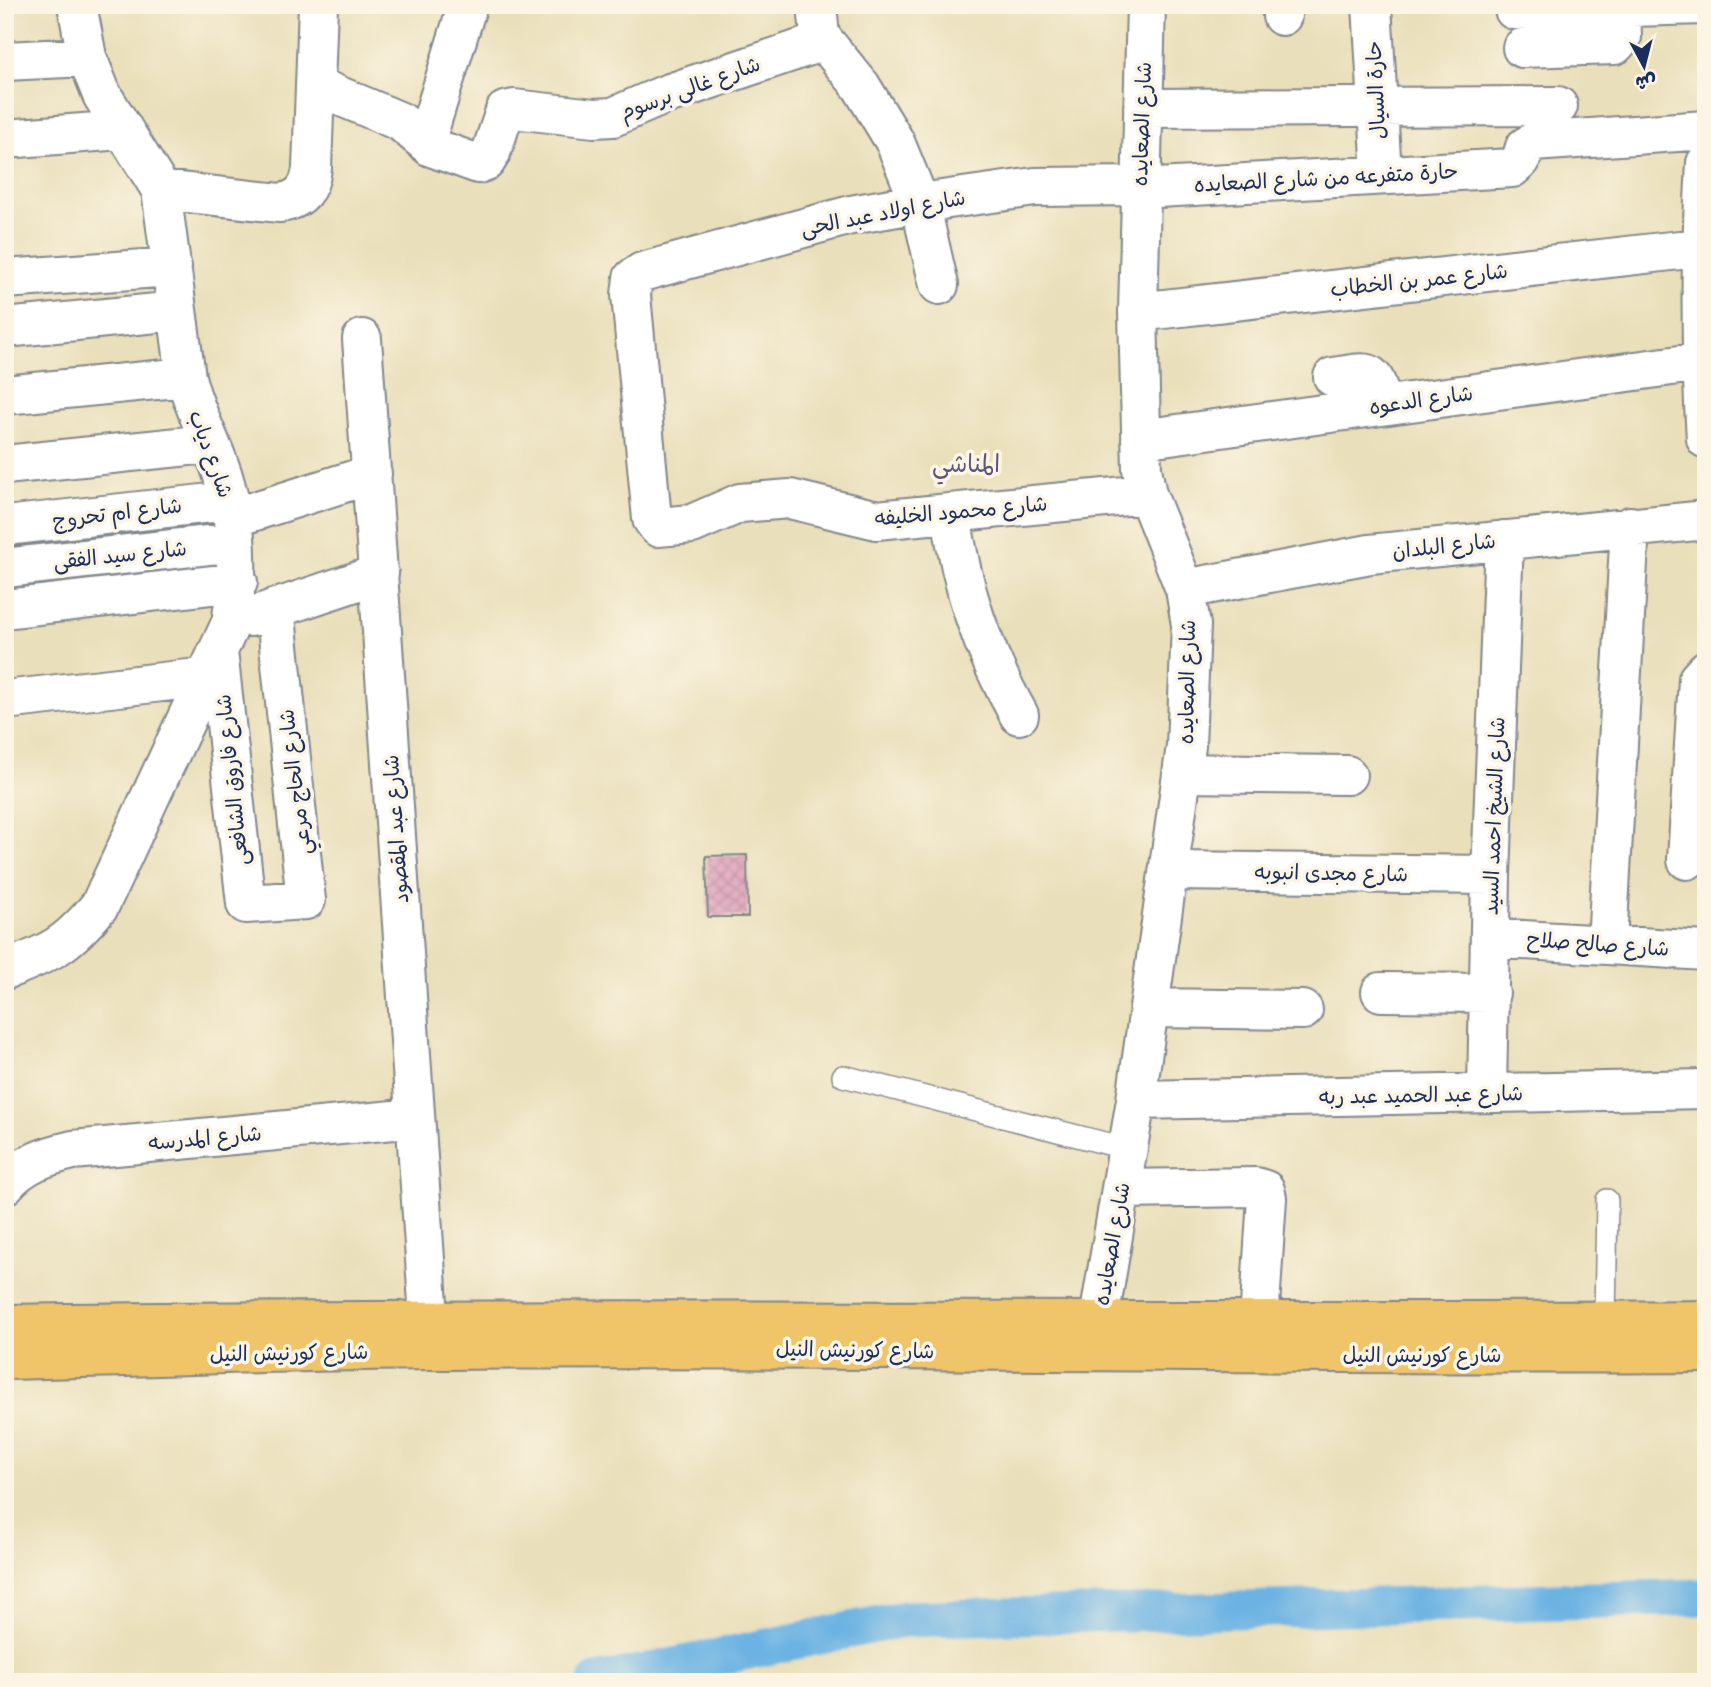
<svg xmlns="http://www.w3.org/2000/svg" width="1711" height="1687" font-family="Sriracha,'Playpen Sans Arabic',sans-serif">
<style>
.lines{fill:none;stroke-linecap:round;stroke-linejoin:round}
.canal{stroke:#6cb3e3;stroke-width:37}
.building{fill:url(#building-cross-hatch)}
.service-casing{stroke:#82878c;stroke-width:24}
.minor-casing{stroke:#82878c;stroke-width:42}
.primary-casing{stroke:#82878c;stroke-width:42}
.service{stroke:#fff;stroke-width:21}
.minor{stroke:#fff;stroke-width:38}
.primary{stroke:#f0c469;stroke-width:38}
.labels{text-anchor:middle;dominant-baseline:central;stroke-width:7;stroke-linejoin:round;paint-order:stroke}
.street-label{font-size:21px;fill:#1b2f5e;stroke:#fcf5e5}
.quarter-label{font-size:24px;fill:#5f547d;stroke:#fcf5e5}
</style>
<defs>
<pattern id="building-cross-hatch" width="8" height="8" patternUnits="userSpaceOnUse" patternTransform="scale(1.75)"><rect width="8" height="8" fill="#dc99b7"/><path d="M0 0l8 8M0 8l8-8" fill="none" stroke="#b27d98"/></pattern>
</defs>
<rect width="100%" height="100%" fill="#fcf5e5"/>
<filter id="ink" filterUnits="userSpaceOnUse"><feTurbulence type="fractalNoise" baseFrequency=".0143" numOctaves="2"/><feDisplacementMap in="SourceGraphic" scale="14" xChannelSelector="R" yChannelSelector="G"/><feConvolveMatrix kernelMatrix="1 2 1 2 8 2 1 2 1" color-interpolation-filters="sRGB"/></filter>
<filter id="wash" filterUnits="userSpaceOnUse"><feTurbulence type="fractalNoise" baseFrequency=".00686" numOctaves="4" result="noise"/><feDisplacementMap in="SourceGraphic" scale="28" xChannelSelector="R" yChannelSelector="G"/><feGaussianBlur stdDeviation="1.57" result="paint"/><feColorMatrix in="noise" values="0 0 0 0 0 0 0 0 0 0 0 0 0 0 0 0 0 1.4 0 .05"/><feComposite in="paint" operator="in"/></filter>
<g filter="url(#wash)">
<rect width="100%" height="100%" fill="#e9dfba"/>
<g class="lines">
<!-- canal -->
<path class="canal" d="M596,1682L904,1619L1706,1597"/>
</g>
<g id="blocks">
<!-- building -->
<path class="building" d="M747,855L748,917H708L706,856Z"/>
</g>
</g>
<g filter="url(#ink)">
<use href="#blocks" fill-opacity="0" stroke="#82878c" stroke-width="2"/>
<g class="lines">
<defs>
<path id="service" d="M843,1076L1128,1149
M1605,1321L1607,1200"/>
<path id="minor" d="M817,5L820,36L861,86L895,142L920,203L939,285
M1282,5V16
M1372,5L1382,175
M1514,10L1706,5
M1522,48L1615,45L1622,37L1621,8
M5,61L87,57
M316,86L401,122L431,147L478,164L486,161L491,153L505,111L514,109L594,118L613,117L664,95L812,45L820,36
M1143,108L1558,106
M5,139L122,130
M426,140L467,7
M1706,163C1700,256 1700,347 1706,439
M1140,186L1035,187L920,203L851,215L642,272L633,278L631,295L652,519L658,527L692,524L740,503L790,499L877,520L1147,494
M1140,189L1512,168L1521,160L1525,147L1533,142L1706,130
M161,190L280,203C301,200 310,188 312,168L318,5
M5,279L172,267
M1138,312L1706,247
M5,328L177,311
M362,339L429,1318
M1333,377C1370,372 1375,366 1381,405
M5,395L186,377
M1141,439L1701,362
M5,465L208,444
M951,514C962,590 981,647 1019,715
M233,518L372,474
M5,526L229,501
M5,568L235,542
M1185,589L1370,554L1706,520
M5,609L238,582
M250,617L379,574
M218,651L246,904L306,900L275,608
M5,700L206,677
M1183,773L1347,775
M1687,860L1698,679L1706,670
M1171,871L1491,875
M1491,938L1706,951
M1607,944L1630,526
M5,970C53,952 68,944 100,905L231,623C240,572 238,523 222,473C211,440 194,411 186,377L161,190L102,95L87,57L77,5
M1381,992L1490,993
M1150,1008L1303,1010
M1487,1093L1491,875L1504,540
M1136,1100L1706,1089
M5,1185C23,1163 47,1156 73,1150L415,1118
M1121,1189L1256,1187L1265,1190L1267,1198L1259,1322
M1099,1319L1136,1100L1186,746L1191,625L1185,589L1147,494L1142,469L1138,312L1146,5"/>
<path id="primary" d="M5,1324C572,1316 1139,1324 1706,1320
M5,1360C148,1357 290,1351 432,1350C857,1346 1281,1356 1706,1353"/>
</defs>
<!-- service casing -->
<use href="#service" class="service-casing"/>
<!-- minor casing -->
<use href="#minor" class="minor-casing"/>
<!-- primary casing -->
<use href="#primary" class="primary-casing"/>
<!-- service -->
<use href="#service" class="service"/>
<!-- minor -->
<use href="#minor" class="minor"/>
<!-- primary -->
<use href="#primary" class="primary"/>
</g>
</g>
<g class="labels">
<!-- street labels -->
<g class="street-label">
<text transform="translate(690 88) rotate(-20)">شارع غالى برسوم</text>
<text transform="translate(1376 90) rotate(-93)">حارة السيال</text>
<text transform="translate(1142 124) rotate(-88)">شارع الصعايده</text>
<text transform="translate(1326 178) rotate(-3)">حارة متفرعه من شارع الصعايده</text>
<text transform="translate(883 213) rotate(-11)">شارع اولاد عبد الحى</text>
<text transform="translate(1419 280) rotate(-6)">شارع عمر بن الخطاب</text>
<text transform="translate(1421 400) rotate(-8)">شارع الدعوه</text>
<text transform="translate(211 454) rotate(70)">شارع دياب</text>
<text transform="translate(961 511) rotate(-5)">شارع محمود الخليفه</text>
<text transform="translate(117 513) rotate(-7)">شارع ام تحروج</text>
<text transform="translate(1444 546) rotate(-6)">شارع البلدان</text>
<text transform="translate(120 555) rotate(-6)">شارع سيد الفقى</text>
<text transform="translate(1187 682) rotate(-89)">شارع الصعايده</text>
<text transform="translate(232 780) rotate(-96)">شارع فاروق الشافعى</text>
<text transform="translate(295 782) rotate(-97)">شارع الحاج مرعي</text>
<text transform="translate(1494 816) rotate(-88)">شارع الشيخ احمد السيد</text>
<text transform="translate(396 829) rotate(-94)">شارع عبد المقصود</text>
<text transform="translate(1331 873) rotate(1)">شارع مجدى انبوبه</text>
<text transform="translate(1598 944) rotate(4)">شارع صالح صلاح</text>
<text transform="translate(1421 1095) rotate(-1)">شارع عبد الحميد عبد ربه</text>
<text transform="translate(205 1138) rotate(-5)">شارع المدرسه</text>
<text transform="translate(1112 1244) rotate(-80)">شارع الصعايده</text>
<text transform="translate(855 1350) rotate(1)">شارع كورنيش النيل</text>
<text transform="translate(289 1353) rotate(-1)">شارع كورنيش النيل</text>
<text x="1422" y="1355">شارع كورنيش النيل</text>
</g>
<!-- quarter labels -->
<g class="quarter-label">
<text x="966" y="464">المناشي</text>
</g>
</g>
<!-- margin -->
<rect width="1711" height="1687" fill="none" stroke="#fcf5e5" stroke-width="28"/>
<!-- north arrow -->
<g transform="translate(1644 66) rotate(173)" stroke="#fcf5e5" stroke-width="5" paint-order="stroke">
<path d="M0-5L12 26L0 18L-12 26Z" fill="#1b2f5e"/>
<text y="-10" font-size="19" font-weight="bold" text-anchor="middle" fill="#1b2f5e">ش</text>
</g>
</svg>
